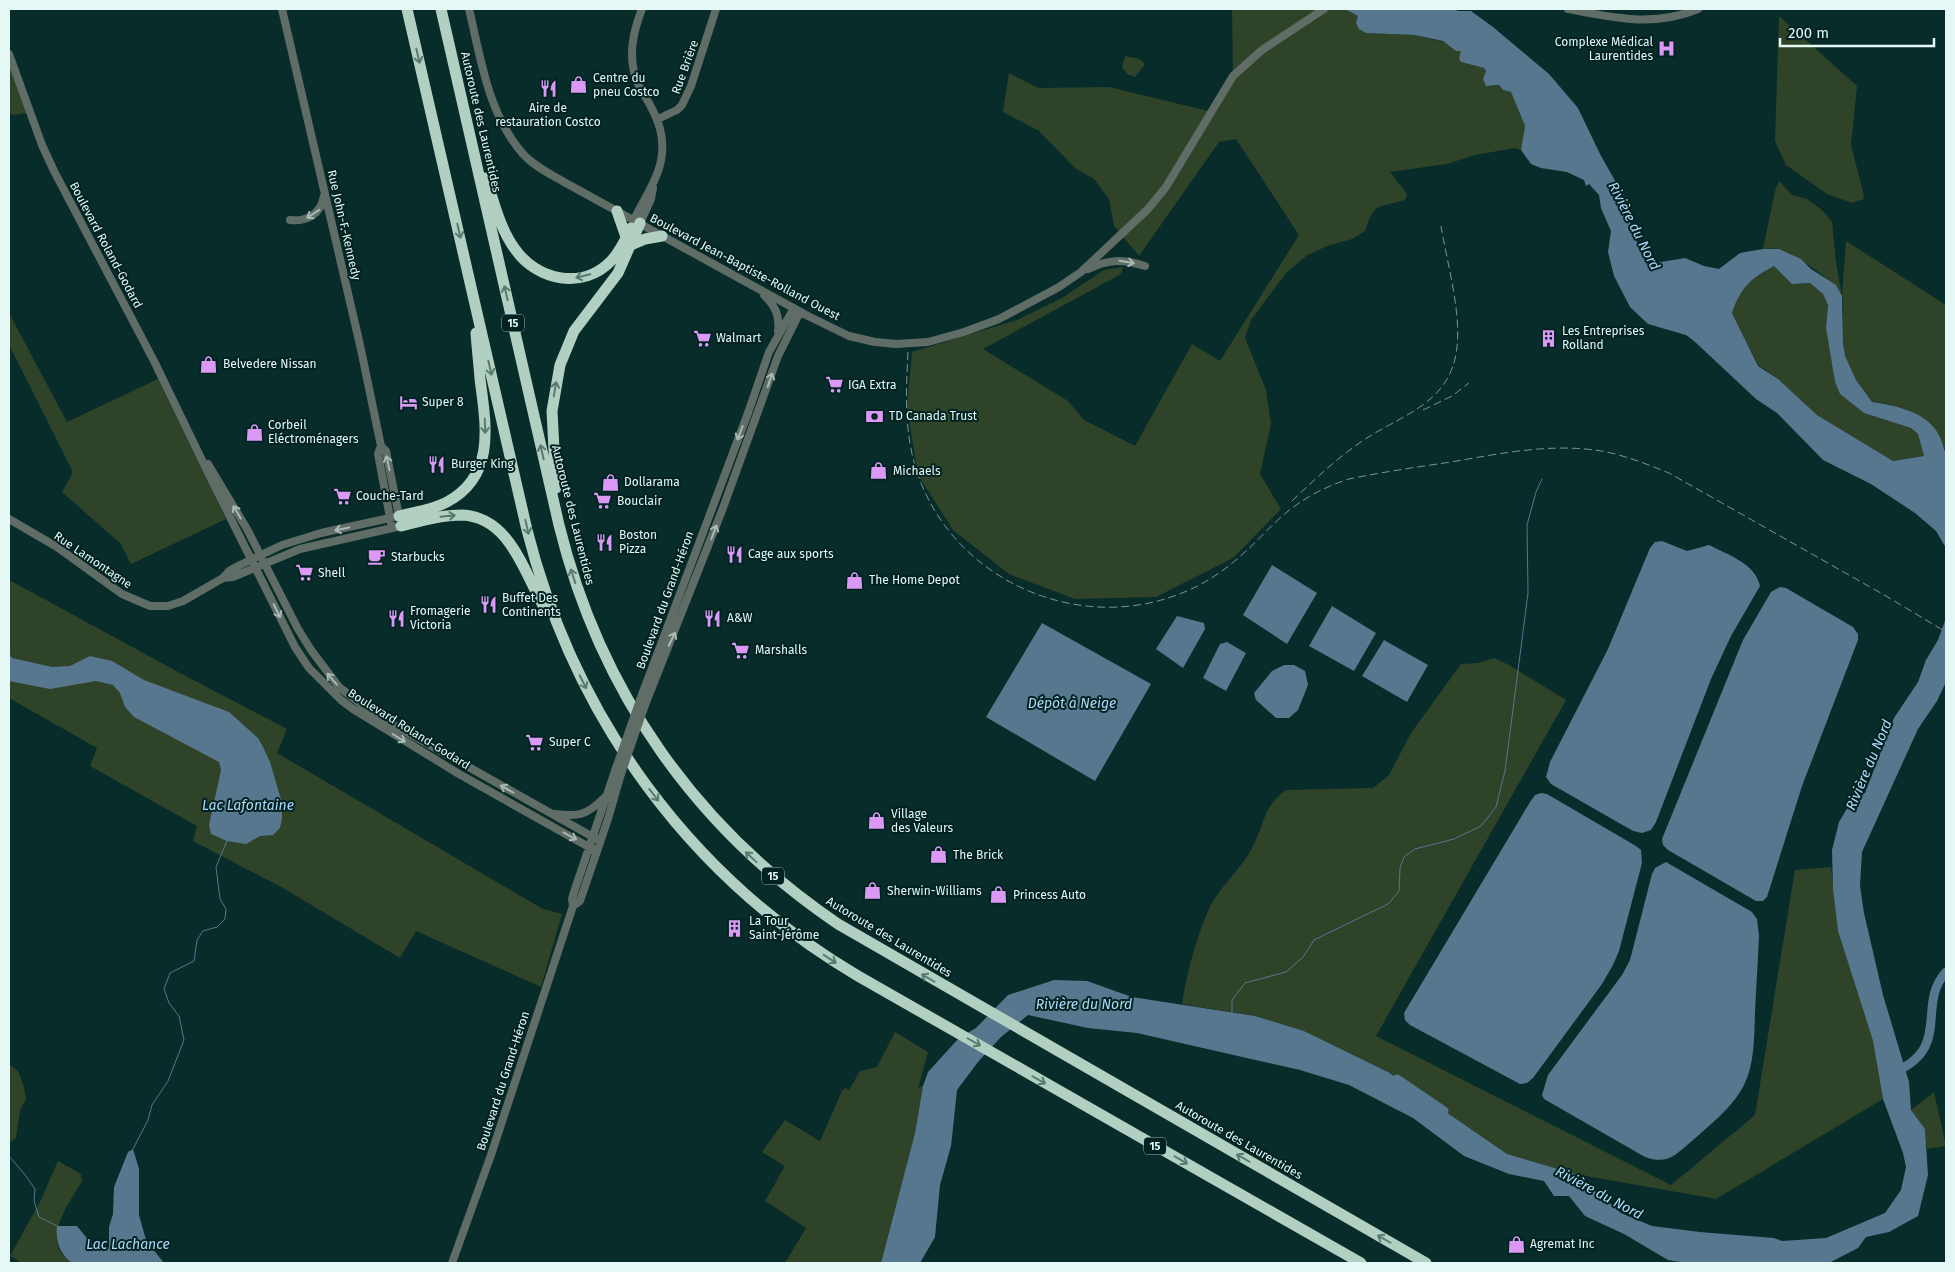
<svg xmlns="http://www.w3.org/2000/svg" width="1955" height="1272" font-family="'Fira Sans',sans-serif">
<style>
.green{fill:#2f4329}
.water{fill:#57778e;fill-rule:evenodd}
.lines{fill:none;stroke-linecap:round;stroke-linejoin:round}
.stream{stroke:#57778e;stroke-width:1}
.river{stroke:#57778e;stroke-width:9}
.tertiary{stroke:#606d67;stroke-width:8}
.motorway{stroke:#b1d0c1;stroke-width:11}
.rail{stroke:#799492;stroke-width:1;stroke-dasharray:8 4;stroke-linecap:butt}
.tertiary-bridge{stroke:#606d67;stroke-width:8}
.oneway{stroke:#587a71}
.oneway2{stroke:#a9b9b6}
.labels{text-anchor:middle;dominant-baseline:central;stroke-width:4;stroke-linejoin:round;paint-order:stroke}
.shield{fill:#002321;stroke:#a0b8b6;stroke-width:1}
.shield-label{font-size:11px;font-weight:bold;fill:#e5f8f6}
.poi-label{font-size:12px;fill:#e5f8f6;stroke:#002321;text-anchor:start}
.street-label{font-size:12px;fill:#e5f8f6;stroke:#002321}
.water-label{font-size:14px;font-style:italic;fill:#addafa;stroke:#002321}
</style>
<rect width="100%" height="100%" fill="#082c2a"/>
<!-- green -->
<path class="green" d="M1232,9H1345L1358,16L1366,33L1415,35L1448,43L1451,47L1461,51V62L1484,68L1486,71L1483,79L1492,86L1499,85L1503,90L1511,92L1525,126L1521,150L1515,148L1475,155L1447,164L1390,172L1407,194L1405,200C1379,208 1374,201 1365,231L1352,239L1327,246L1306,256L1286,273L1251,320L1245,338L1266,390L1271,424L1260,474L1281,509L1233,558L1156,597L1075,599L1009,574L953,530L918,475L907,407L912,352L1017,320L1062,298L1104,270L1123,267L1121,274L983,349L1068,401L1084,420L1135,446L1192,344L1220,361L1299,235L1236,139L1219,142L1139,256L1114,226L1109,199L1094,179L1075,168L1039,131L1003,112L1009,73L1038,88L1109,87L1208,111L1233,76Z
M1779,16L1857,86L1851,145L1863,192L1864,199L1852,203L1827,194L1786,165L1775,141Z
M1125,56C1133,58 1141,58 1145,64L1135,77L1127,74L1122,67Z
M9,60L29,113L14,115L9,113Z
M1779,181L1792,195L1807,199L1822,210L1832,222L1836,262L1842,296L1846,241L1946,305V451L1936,431L1891,405L1871,401C1858,384 1841,361 1841,339C1842,328 1845,306 1842,296C1838,283 1792,252 1778,249C1773,248 1768,249 1763,249L1775,191Z
M1774,266L1792,284L1810,283L1823,294L1828,305L1826,328L1835,382L1840,394L1864,413L1911,428L1918,434L1924,456L1893,461L1817,415L1778,379L1758,365L1732,313C1742,284 1749,281 1774,266Z
M9,313L67,422L158,379L226,519L131,564L121,544L62,492L73,472L9,345Z
M9,580L182,674L287,729L277,753L543,909L562,914L541,987L416,931L400,958L283,888L193,841L197,826L90,766L97,748L9,698Z
M1494,658L1509,665L1566,700L1376,1036L1671,1185L1755,1115L1795,870L1831,867L1838,931L1873,1041L1883,1099L1716,1199L1575,1174L1507,1154L1388,1072L1304,1031L1255,1016L1182,1004C1186,975 1201,918 1217,895C1229,879 1243,865 1252,848C1265,825 1262,807 1286,790L1373,788L1389,775L1411,733L1461,664L1478,663Z
M895,1032L928,1052L918,1088L923,1086L915,1133L881,1263H785L806,1228L765,1201L785,1166L762,1152L785,1120L820,1141L842,1091L845,1088L849,1090L860,1071L877,1067Z
M9,1064L18,1071L24,1087L26,1099L20,1110L16,1138L9,1143Z
M1934,1092L1946,1146L1927,1149L1925,1129L1911,1110Z
M58,1161L81,1174L82,1181C68,1206 39,1241 72,1263H22L10,1256L40,1202Z"/>
<!-- water -->
<path class="water" d="M1345,9H1451L1459,11H1471L1493,27L1549,74L1578,108L1600,154L1627,202L1625,208L1641,253L1649,267L1661,262L1685,258L1704,266L1719,269L1740,253L1763,249H1779L1801,259L1811,269L1836,285L1842,296L1843,344L1845,356L1856,380L1872,402C1893,405 1922,411 1935,429C1941,436 1943,446 1946,454V548L1936,531L1915,513L1871,484L1823,460L1777,413L1756,399L1694,341L1686,335L1648,324L1630,307L1614,276L1608,252L1611,231L1601,208L1599,195L1589,184L1586,186L1584,180L1567,172L1541,168L1531,164L1521,150L1525,126L1511,92L1503,90L1499,85L1486,86L1483,79L1486,71L1484,68L1461,62L1459,58L1461,51H1456L1443,41L1415,35L1366,33L1359,29L1356,23L1358,16ZM1774,266L1792,284L1810,283L1823,294L1828,305L1826,328L1835,382L1840,394L1864,413L1911,428L1918,434L1924,456L1893,461L1817,415L1778,379L1758,366L1732,313C1741,287 1750,279 1774,266Z
M1662,541L1687,551L1709,545C1728,555 1755,563 1760,586L1731,636L1711,679L1656,822L1651,830L1642,833L1633,831L1551,784L1546,777L1550,762L1608,649L1650,548L1655,542Z
M1272,565L1317,593L1287,644L1243,615Z
M1780,587L1786,588L1853,627L1858,634V640L1802,786L1767,897L1763,901H1756L1668,850L1663,845L1662,839L1743,640L1771,592Z
M1332,606L1376,633L1354,671L1309,646Z
M1177,616L1204,623L1205,629L1183,668L1156,649Z
M1946,618V682L1937,701L1918,729L1862,852L1860,886L1864,913L1883,995L1909,1082L1911,1110L1925,1129L1928,1175L1918,1216L1889,1232L1866,1237L1858,1248L1829,1263H1686L1668,1260L1624,1234L1585,1216L1569,1196H1554L1544,1181L1509,1174L1464,1156L1413,1118L1349,1085L1300,1070L1137,1033L1088,1028L1028,1015L1001,1037L978,1062L957,1090L951,1146L940,1185L935,1237L920,1263H881L915,1133L923,1086L928,1072L959,1038L976,1028L1008,995L1054,980L1087,981L1132,997L1255,1016L1304,1031L1388,1072L1507,1154L1575,1174L1621,1213L1652,1226L1700,1232L1774,1238L1782,1241L1826,1238L1885,1213L1901,1190L1906,1167L1903,1153L1883,1099L1873,1041L1838,931L1833,889L1832,850L1839,822L1855,795L1865,793L1894,718L1918,682L1926,660L1938,640Z
M1042,623L1151,684L1095,781L986,717Z
M1384,640L1428,665L1407,702L1362,676Z
M1227,642L1246,653L1226,691L1203,678L1220,644Z
M9,653L12,658L52,667L70,666L90,656L112,661L144,680L229,712L258,738L263,747L270,762L282,803V819L280,828L273,835L260,836L246,844L227,841L211,834L209,825L221,770L219,762L134,717L125,707L120,693L113,685L96,681L50,689L9,681Z
M1284,665H1294L1305,671L1308,685L1298,710L1289,718H1276L1256,700L1254,693L1272,671Z
M1541,793L1547,794L1636,846L1641,850L1642,863L1619,951L1613,965L1602,984L1533,1078L1527,1083L1520,1084L1410,1025L1405,1020L1404,1013L1530,802L1535,795Z
M1666,862L1752,912L1757,919L1759,936C1758,962 1756,987 1755,1013C1754,1036 1755,1063 1744,1085C1733,1107 1710,1125 1692,1141C1675,1155 1668,1165 1645,1157L1544,1099L1542,1095L1548,1075L1622,975L1630,960L1652,874L1655,868Z
M133,1149L139,1169V1215L146,1240L164,1263H72C60,1255 55,1240 57,1226H77L95,1248L103,1251L109,1247V1227L113,1214L114,1187L128,1152Z"/>
<g class="lines">
<!-- stream -->
<path class="stream" d="M1232,1013V1000L1245,983L1286,972L1303,957L1314,940L1388,904L1399,891L1400,868L1404,857L1415,849L1454,839L1481,826L1496,807L1505,771L1528,593L1527,525L1536,492L1542,479
M133,1149L148,1120L152,1105L168,1081L184,1040L179,1016L169,1003L164,989L170,973L194,961L197,940L203,931L217,927L225,919L226,909L220,899L216,867L227,841
M9,1156L26,1176L35,1189L34,1201L39,1217L57,1226"/>
<!-- river -->
<path class="river" d="M1895,1072C1952,1047 1916,1005 1946,972
M1397,1079L1444,1111"/>
<!-- tertiary -->
<path class="tertiary" d="M469,9C481,59 488,114 523,154C534,166 550,174 564,182L808,316L849,336L875,342L896,344L928,342L964,332L999,319L1059,287L1081,272L1148,209L1166,187L1233,76L1262,50L1324,9
M1568,9C1612,18 1655,27 1698,9
M9,54L42,145L54,171L154,361L213,483L295,647L309,668L341,700L353,709L459,774L596,851
M658,119L677,110L682,105L691,86L716,9
M290,220C307,222 321,214 324,196
M634,220C644,198 660,177 662,154C664,131 656,115 645,96C642,91 638,85 636,79C628,55 633,32 642,9
M640,223L651,199L653,188
M1088,269C1110,259 1122,259 1145,266
M764,295C775,306 780,315 778,331
M381,446L378,454L391,523
M208,464L247,529L298,629L311,650L339,687L371,712L600,841
M9,519L57,547L122,594L150,606H168L183,601L223,578L229,571L240,565L282,545L321,533L399,516
M223,578L233,577L300,549L401,526L386,451L381,446L360,345L282,9
M640,700L748,413L769,352L794,308
M645,705L723,508L778,356L800,312
M555,814C579,817 587,815 604,798
M573,906L580,901L608,819L621,774
M452,1263L491,1155L573,906L572,899L575,889L616,768"/>
<!-- motorway -->
<path class="motorway" d="M407,9L527,530C575,719 690,877 858,976L1361,1263
M441,9L559,525C600,692 696,828 838,924L1426,1263
M486,178C494,202 500,229 515,249C537,281 583,290 611,261C620,252 625,240 631,228
M617,211L626,237
M631,245L645,239L662,236
M556,488L552,411L560,365L574,331L618,273L640,223
M399,516C415,512 432,510 447,502C496,476 486,425 480,379C479,364 477,348 476,333
M401,526C421,521 441,515 462,515C512,517 525,577 547,612"/>
<!-- rail -->
<path class="rail" d="M908,352C906,392 904,430 916,469C950,578 1076,636 1182,593C1205,584 1227,569 1245,552C1262,537 1276,519 1295,506C1311,494 1330,485 1349,479C1383,472 1417,467 1451,462C1503,453 1555,442 1607,452C1629,457 1649,465 1669,473L1886,596L1946,632
M1423,410L1452,396L1469,383
M1292,501C1313,481 1335,460 1358,444C1398,415 1451,406 1457,347C1461,310 1447,263 1441,226"/>
<!-- tertiary-bridge -->
<path class="tertiary-bridge" d="M616,768L640,700
M621,774L645,705"/>
</g>
<!-- one-way arrows -->
<defs><path id="oneway-shaft" d="M-6 0H5M1.5-3L5.5 0L1.5 3" fill="none" stroke-width="1.6" stroke-linecap="round" stroke-linejoin="round" transform="scale(1.25)"/></defs>
<g class="oneway">
<use href="#oneway-shaft" transform="translate(418 56) rotate(77)"/>
<use href="#oneway-shaft" transform="translate(459 231) rotate(77)"/>
<use href="#oneway-shaft" transform="translate(583 276) rotate(166)"/>
<use href="#oneway-shaft" transform="translate(506 293) rotate(-103)"/>
<use href="#oneway-shaft" transform="translate(490 368) rotate(77)"/>
<use href="#oneway-shaft" transform="translate(555 389) rotate(-81)"/>
<use href="#oneway-shaft" transform="translate(485 426) rotate(88)"/>
<use href="#oneway-shaft" transform="translate(542 452) rotate(-103)"/>
<use href="#oneway-shaft" transform="translate(448 516) rotate(-6)"/>
<use href="#oneway-shaft" transform="translate(527 527) rotate(77)"/>
<use href="#oneway-shaft" transform="translate(573 576) rotate(-108)"/>
<use href="#oneway-shaft" transform="translate(583 682) rotate(63)"/>
<use href="#oneway-shaft" transform="translate(654 795) rotate(52)"/>
<use href="#oneway-shaft" transform="translate(751 857) rotate(-137)"/>
<use href="#oneway-shaft" transform="translate(830 959) rotate(33)"/>
<use href="#oneway-shaft" transform="translate(928 978) rotate(-150)"/>
<use href="#oneway-shaft" transform="translate(974 1042) rotate(30)"/>
<use href="#oneway-shaft" transform="translate(1039 1080) rotate(30)"/>
<use href="#oneway-shaft" transform="translate(1243 1158) rotate(-150)"/>
<use href="#oneway-shaft" transform="translate(1181 1160) rotate(30)"/>
<use href="#oneway-shaft" transform="translate(1384 1239) rotate(-150)"/>
</g>
<g class="oneway2">
<use href="#oneway-shaft" transform="translate(313 214) rotate(146)"/>
<use href="#oneway-shaft" transform="translate(1127 262) rotate(9)"/>
<use href="#oneway-shaft" transform="translate(770 380) rotate(-71)"/>
<use href="#oneway-shaft" transform="translate(740 433) rotate(111)"/>
<use href="#oneway-shaft" transform="translate(388 463) rotate(-102)"/>
<use href="#oneway-shaft" transform="translate(237 512) rotate(-120)"/>
<use href="#oneway-shaft" transform="translate(342 529) rotate(168)"/>
<use href="#oneway-shaft" transform="translate(714 532) rotate(-69)"/>
<use href="#oneway-shaft" transform="translate(277 611) rotate(64)"/>
<use href="#oneway-shaft" transform="translate(672 639) rotate(-64)"/>
<use href="#oneway-shaft" transform="translate(332 679) rotate(-131)"/>
<use href="#oneway-shaft" transform="translate(399 738) rotate(32)"/>
<use href="#oneway-shaft" transform="translate(507 789) rotate(-150)"/>
<use href="#oneway-shaft" transform="translate(570 836) rotate(29)"/>
</g>
<!-- icons -->
<defs>
<symbol id="hospital-bare" viewBox="-9 -9 18 18"><path d="M-5-5h3v3.5h4V-5h3V5h-3V1.5h-4V5h-3Z" fill="#db99f5" stroke="#002321" stroke-width="2.5" paint-order="stroke"/></symbol>
<symbol id="shop-bare" viewBox="-9 -9 18 18"><path d="M-5-2.5h2.3a2.7 3.5 0 0 1 5.4 0H5L5.5 6h-11ZM-1.5-2.5h3a1.5 2.3 0 0 0-3 0Z" fill="#db99f5" stroke="#002321" stroke-width="2.5" paint-order="stroke"/></symbol>
<symbol id="restaurant-bare" viewBox="-9 -9 18 18"><path d="M-5-6h1v4h1v-4h1v4h1v-4h1v5L-1.5 .5V6h-2V.5L-5-1ZM5-6V6H3V1.5H1.5Q1.5-4 5-6Z" fill="#db99f5" stroke="#002321" stroke-width="2.5" paint-order="stroke"/></symbol>
<symbol id="supermarket-bare" viewBox="-9 -9 18 18"><path d="M-6-5.5h2.5l.6 2H6L4.5 2H-2.5L-4.4-4H-6ZM-1.5 3.2a1.3 1.3 0 1 0 .1 0ZM3 3.2a1.3 1.3 0 1 0 .1 0Z" fill="#db99f5" stroke="#002321" stroke-width="2.5" paint-order="stroke"/></symbol>
<symbol id="building-bare" viewBox="-9 -9 18 18"><path d="M-4-6H4V6H1V3H-1V6H-4ZM-2.5-4.3h1.7v1.8h-1.7ZM.8-4.3h1.7v1.8H.8ZM-2.5-1h1.7V.8h-1.7ZM.8-1h1.7V.8H.8Z" fill="#db99f5" stroke="#002321" stroke-width="2.5" paint-order="stroke"/></symbol>
<symbol id="hotel-bare" viewBox="-9 -9 18 18"><path d="M-6-4.5h1.5V1H6V5H4.5V3h-9V5H-6ZM-4 0a1.8 1.8 0 1 1 3.6 0ZM.5 0V-2.5h3Q6-2.5 6 0Z" fill="#db99f5" stroke="#002321" stroke-width="2.5" paint-order="stroke"/></symbol>
<symbol id="bank-bare" viewBox="-9 -9 18 18"><path d="M-6-4H6V4H-6ZM0-2.3a2.3 2.3 0 1 0 0 4.6a2.3 2.3 0 1 0 0-4.6Z" fill="#db99f5" stroke="#002321" stroke-width="2.5" paint-order="stroke"/></symbol>
<symbol id="cafe-bare" viewBox="-9 -9 18 18"><path d="M-5.5-4.5H6V0H3Q3 3.5 0 3.5H-2.5Q-5.5 3.5-5.5 0ZM3-3.2v2h1.7v-2ZM-6 4.5H4V6H-6Z" fill="#db99f5" stroke="#002321" stroke-width="2.5" paint-order="stroke"/></symbol>
</defs>
<g fill-rule="evenodd">
<use href="#hospital-bare" x="1654" y="36" width="25" height="25"/>
<use href="#shop-bare" x="566" y="72" width="25" height="25"/>
<use href="#restaurant-bare" x="536" y="76" width="25" height="25"/>
<use href="#supermarket-bare" x="690" y="326" width="25" height="25"/>
<use href="#building-bare" x="1536" y="326" width="25" height="25"/>
<use href="#shop-bare" x="196" y="352" width="25" height="25"/>
<use href="#supermarket-bare" x="822" y="372" width="25" height="25"/>
<use href="#hotel-bare" x="396" y="390" width="25" height="25"/>
<use href="#bank-bare" x="862" y="404" width="25" height="25"/>
<use href="#shop-bare" x="242" y="420" width="25" height="25"/>
<use href="#restaurant-bare" x="424" y="452" width="25" height="25"/>
<use href="#shop-bare" x="866" y="458" width="25" height="25"/>
<use href="#shop-bare" x="598" y="470" width="25" height="25"/>
<use href="#supermarket-bare" x="330" y="484" width="25" height="25"/>
<use href="#supermarket-bare" x="590" y="488" width="25" height="25"/>
<use href="#restaurant-bare" x="592" y="530" width="25" height="25"/>
<use href="#restaurant-bare" x="722" y="542" width="25" height="25"/>
<use href="#cafe-bare" x="364" y="544" width="25" height="25"/>
<use href="#supermarket-bare" x="292" y="560" width="25" height="25"/>
<use href="#shop-bare" x="842" y="568" width="25" height="25"/>
<use href="#restaurant-bare" x="476" y="592" width="25" height="25"/>
<use href="#restaurant-bare" x="384" y="606" width="25" height="25"/>
<use href="#restaurant-bare" x="700" y="606" width="25" height="25"/>
<use href="#supermarket-bare" x="728" y="638" width="25" height="25"/>
<use href="#supermarket-bare" x="522" y="730" width="25" height="25"/>
<use href="#shop-bare" x="864" y="808" width="25" height="25"/>
<use href="#shop-bare" x="926" y="842" width="25" height="25"/>
<use href="#shop-bare" x="860" y="878" width="25" height="25"/>
<use href="#shop-bare" x="986" y="882" width="25" height="25"/>
<use href="#building-bare" x="722" y="916" width="25" height="25"/>
<use href="#shop-bare" x="1504" y="1232" width="25" height="25"/>
</g>
<g class="labels">
<!-- shield labels -->
<g class="shield">
<rect x="502" y="314.5" width="22" height="17" rx="4"/>
<rect x="762" y="867.5" width="22" height="17" rx="4"/>
<rect x="1144" y="1137.5" width="22" height="17" rx="4"/>
</g>
<g class="shield-label">
<text x="513" y="323">15</text>
<text x="773" y="876">15</text>
<text x="1155" y="1146">15</text>
</g>
<!-- poi labels -->
<g class="poi-label">
<text x="1653" y="42" text-anchor="end">Complexe Médical<tspan x="1653" dy="14">Laurentides</tspan></text>
<text x="593" y="78">Centre du<tspan x="593" dy="14">pneu Costco</tspan></text>
<text x="548" y="108" text-anchor="middle">Aire de<tspan x="548" dy="14">restauration Costco</tspan></text>
<text x="1562" y="331">Les Entreprises<tspan x="1562" dy="14">Rolland</tspan></text>
<text x="716" y="338">Walmart</text>
<text x="223" y="364">Belvedere Nissan</text>
<text x="848" y="385">IGA Extra</text>
<text x="422" y="402">Super 8</text>
<text x="889" y="416">TD Canada Trust</text>
<text x="268" y="425">Corbeil<tspan x="268" dy="14">Eléctroménagers</tspan></text>
<text x="451" y="464">Burger King</text>
<text x="893" y="471">Michaels</text>
<text x="624" y="482">Dollarama</text>
<text x="356" y="496">Couche-Tard</text>
<text x="617" y="501">Bouclair</text>
<text x="619" y="535">Boston<tspan x="619" dy="14">Pizza</tspan></text>
<text x="748" y="554">Cage aux sports</text>
<text x="391" y="557">Starbucks</text>
<text x="318" y="573">Shell</text>
<text x="869" y="580">The Home Depot</text>
<text x="502" y="598">Buffet Des<tspan x="502" dy="14">Continents</tspan></text>
<text x="410" y="611">Fromagerie<tspan x="410" dy="14">Victoria</tspan></text>
<text x="727" y="618">A&amp;W</text>
<text x="755" y="650">Marshalls</text>
<text x="549" y="742">Super C</text>
<text x="891" y="814">Village<tspan x="891" dy="14">des Valeurs</tspan></text>
<text x="953" y="855">The Brick</text>
<text x="887" y="891">Sherwin-Williams</text>
<text x="1013" y="895">Princess Auto</text>
<text x="749" y="921">La Tour<tspan x="749" dy="14">Saint-Jérôme</tspan></text>
<text x="1530" y="1244">Agremat Inc</text>
</g>
<!-- street labels -->
<g class="street-label">
<text transform="translate(685 67) rotate(-70)">Rue Brière</text>
<text transform="translate(481 122) rotate(77)">Autoroute des Laurentides</text>
<text transform="translate(344 225) rotate(77)">Rue John-F.-Kennedy</text>
<text transform="translate(106 245) rotate(62)">Boulevard Roland-Godard</text>
<text transform="translate(745 267) rotate(28)">Boulevard Jean-Baptiste-Rolland Ouest</text>
<text transform="translate(573 515) rotate(76)">Autoroute des Laurentides</text>
<text transform="translate(93 560) rotate(34)">Rue Lamontagne</text>
<text transform="translate(665 600) rotate(-70)">Boulevard du Grand-Héron</text>
<text transform="translate(409 729) rotate(32)">Boulevard Roland-Godard</text>
<text transform="translate(889 937) rotate(31)">Autoroute des Laurentides</text>
<text transform="translate(503 1081) rotate(-72)">Boulevard du Grand-Héron</text>
<text transform="translate(1239 1140) rotate(30)">Autoroute des Laurentides</text>
</g>
<!-- water labels -->
<g class="water-label">
<text transform="translate(1634 226) rotate(63)">Rivière du Nord</text>
<text x="1072" y="703">Dépôt à Neige</text>
<text transform="translate(1869 765) rotate(-67)">Rivière du Nord</text>
<text x="248" y="805">Lac Lafontaine</text>
<text x="1084" y="1004">Rivière du Nord</text>
<text transform="translate(1599 1193) rotate(28)">Rivière du Nord</text>
<text x="128" y="1244">Lac Lachance</text>
</g>
</g>
<!-- border -->
<rect width="1955" height="1272" fill="none" stroke="#e5f8f6" stroke-width="20"/>
<!-- scale -->
<path d="M1780 38v8h154v-8" fill="none" stroke="#e5f8f6" stroke-width="2.5"/>
<text x="1788" y="38" font-size="15" fill="#e5f8f6" stroke="#002321" stroke-width="4" paint-order="stroke">200 m</text>
</svg>
